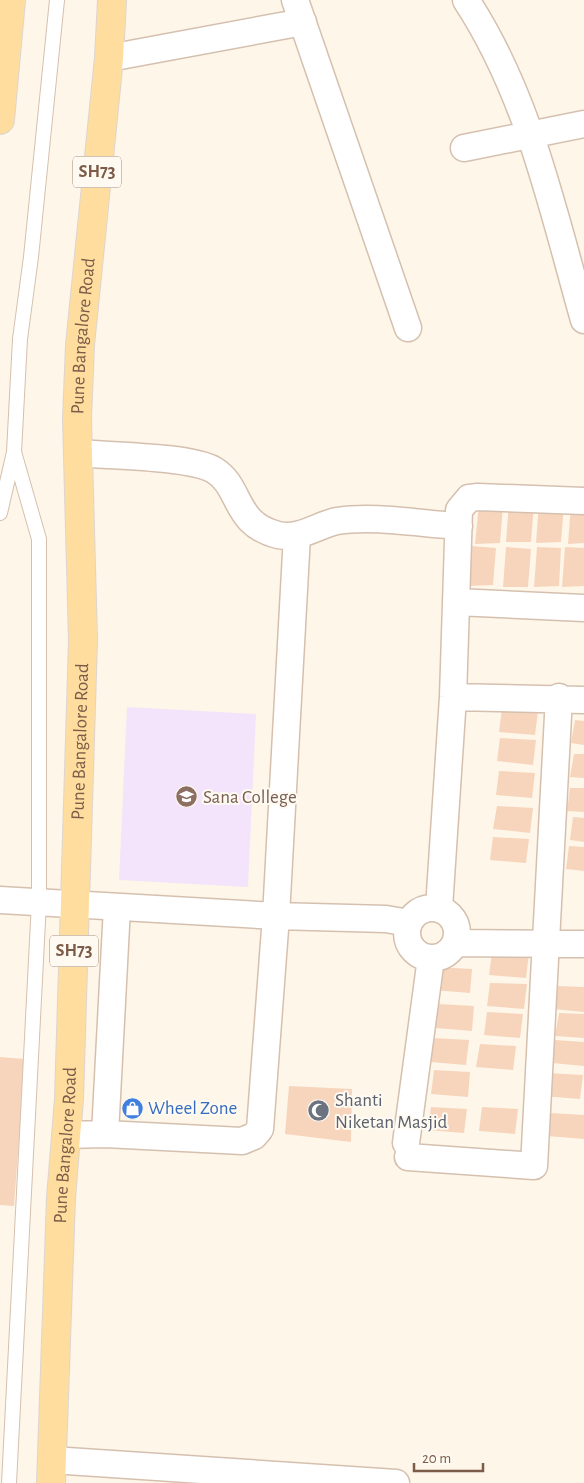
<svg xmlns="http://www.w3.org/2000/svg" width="584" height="1483" font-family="'Alegreya Sans',sans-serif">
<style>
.education{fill:#f3e4fb}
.building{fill:#f7d5bd}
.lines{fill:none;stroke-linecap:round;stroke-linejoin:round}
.lane-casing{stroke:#d5c0af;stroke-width:16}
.street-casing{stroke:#d5c0af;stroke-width:29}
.primary-casing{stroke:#ddd5cf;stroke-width:30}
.lane{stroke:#fff;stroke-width:14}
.street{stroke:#fff;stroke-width:26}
.primary{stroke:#ffdd9f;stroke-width:28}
.labels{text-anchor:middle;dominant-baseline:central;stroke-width:4;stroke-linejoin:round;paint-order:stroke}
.shield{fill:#fffaf1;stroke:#a38b7b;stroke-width:1}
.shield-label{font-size:18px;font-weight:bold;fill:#7c5c48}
.street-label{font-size:19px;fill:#7c5c48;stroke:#fffaf1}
.education-label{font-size:19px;fill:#785e54;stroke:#fffaf1;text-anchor:start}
.worship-label{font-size:19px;fill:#5b616d;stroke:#fffaf1;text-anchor:start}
.shop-label{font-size:19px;fill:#366cbe;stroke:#fffaf1;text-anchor:start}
</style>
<rect width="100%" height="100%" fill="#fef6e8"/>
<!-- education -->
<path class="education" d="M127,707L256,714L248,887L119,880Z"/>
<!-- building -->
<path class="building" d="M509,502L534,504L531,542H506Z
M539,503L564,505L561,542L536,543Z
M479,504L503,506L500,543L475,544Z
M571,504L584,505V543L568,544Z
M471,546L496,548L493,585L468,586Z
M506,547L531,549L528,587H503Z
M537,547L561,548L559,586L534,587Z
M565,547L584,548V586L562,587Z
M502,709L538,711L535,735L499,732Z
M575,720L584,721V745L571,743Z
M500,738L536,740L533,765L497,761Z
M574,754H584V778L570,777Z
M499,771L535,773L532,798L496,795Z
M570,788H584V812L567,811Z
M497,806L533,808L530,833L493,829Z
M573,817L584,818V842L570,840Z
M493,837L529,839L526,863L490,860Z
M569,846L584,847V871L566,869Z
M492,952L529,954L526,978L489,975Z
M436,967L472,969L470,993L433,990Z
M490,983L527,984L524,1009L487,1006Z
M556,986L584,987V1012L553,1009Z
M438,1004L474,1006L472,1031L435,1028Z
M487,1012L523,1014L520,1038L484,1035Z
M559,1013L584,1014V1038L555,1036Z
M433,1038L469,1040L466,1065L430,1062Z
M555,1040L584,1042V1066L552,1063Z
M480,1044L516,1046L513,1070L476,1067Z
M0,1057L25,1059L14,1206L0,1205Z
M434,1070L470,1072L468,1097L431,1094Z
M547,1073L583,1075L580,1099L543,1096Z
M289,1086L352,1089L351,1142L285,1134Z
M431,1107L467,1109L464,1133L428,1130Z
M482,1107L518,1109L515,1134L479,1131Z
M550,1113L584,1115V1139L547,1136Z"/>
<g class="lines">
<defs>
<path id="lane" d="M0,513L14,452L20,339L31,257L57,0
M9,1483L39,902V539L14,452"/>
<path id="street" d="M295,0L408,328
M466,0C529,96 553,211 584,320
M109,58L303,22
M464,148L584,124
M78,453C109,456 190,456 214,470C242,487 233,524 278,535C299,540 318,525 337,521C374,515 421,524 459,526
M457,602L584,608
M453,697L584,700
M0,900L276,916L386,919L409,923
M407 933a25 25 0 1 1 50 0a25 25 0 1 1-50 0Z
M439,908L453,697L459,510L469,498L478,497L584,501
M455,943L584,944
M105,1134L117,907
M66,1135L105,1134L242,1141L254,1136L260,1129L276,916L297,535
M406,1143L431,958
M408,1157L534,1166L559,697
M52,1460L396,1483"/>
<g id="primary">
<path d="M0,120L11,0"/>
<path id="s1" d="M51,1483L61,1198L69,1099L83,640L77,419L80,345L109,58L112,0"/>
</g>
</defs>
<!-- lane casing -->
<use href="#lane" class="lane-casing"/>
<!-- street casing -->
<use href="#street" class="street-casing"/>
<!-- primary casing -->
<use href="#primary" class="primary-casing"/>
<!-- lane -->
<use href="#lane" class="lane"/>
<!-- street -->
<use href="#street" class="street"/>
<!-- primary -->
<use href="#primary" class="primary"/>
</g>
<!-- icons -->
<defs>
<symbol id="university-disc" viewBox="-11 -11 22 22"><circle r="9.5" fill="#8d6e63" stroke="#fffaf1"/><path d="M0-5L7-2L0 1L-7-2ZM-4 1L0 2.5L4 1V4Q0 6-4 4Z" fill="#fff"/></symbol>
<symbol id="shop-disc" viewBox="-11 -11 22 22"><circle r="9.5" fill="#3f7fe0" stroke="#fffaf1"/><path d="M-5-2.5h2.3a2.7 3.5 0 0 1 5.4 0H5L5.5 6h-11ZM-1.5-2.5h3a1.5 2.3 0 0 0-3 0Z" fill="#fff"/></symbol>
<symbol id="mosque-disc" viewBox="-11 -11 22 22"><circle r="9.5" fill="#6b7280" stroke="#fffaf1"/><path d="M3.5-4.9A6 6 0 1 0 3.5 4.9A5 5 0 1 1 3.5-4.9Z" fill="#fff"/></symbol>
</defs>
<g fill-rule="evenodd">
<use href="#university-disc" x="174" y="784" width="25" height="25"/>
<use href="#shop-disc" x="120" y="1096" width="25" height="25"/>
<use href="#mosque-disc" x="306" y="1098" width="25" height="25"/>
</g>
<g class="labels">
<!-- shield labels -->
<g class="shield">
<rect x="73" y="156.5" width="48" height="31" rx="4"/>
<rect x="50" y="935.5" width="48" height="31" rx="4"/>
</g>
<g class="shield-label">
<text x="97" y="172">SH73</text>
<text x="74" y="951">SH73</text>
</g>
<!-- street labels -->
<g class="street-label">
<text stroke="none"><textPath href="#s1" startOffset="1148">Pune Bangalore Road</textPath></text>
<text stroke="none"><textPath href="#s1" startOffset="742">Pune Bangalore Road</textPath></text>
<text stroke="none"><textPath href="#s1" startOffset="338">Pune Bangalore Road</textPath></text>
</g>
<!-- education labels -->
<g class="education-label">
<text x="203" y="797">Sana College</text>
</g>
<!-- worship labels -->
<g class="worship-label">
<text x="335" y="1100">Shanti<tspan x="335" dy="22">Niketan Masjid</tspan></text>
</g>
<!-- shop labels -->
<g class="shop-label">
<text x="148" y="1108">Wheel Zone</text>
</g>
</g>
<!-- scale -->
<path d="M414 1463v8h69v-8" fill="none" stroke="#7c5c48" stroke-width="2.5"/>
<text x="422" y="1463" font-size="15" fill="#7c5c48" stroke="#fffaf1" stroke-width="4" paint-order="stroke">20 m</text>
</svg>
